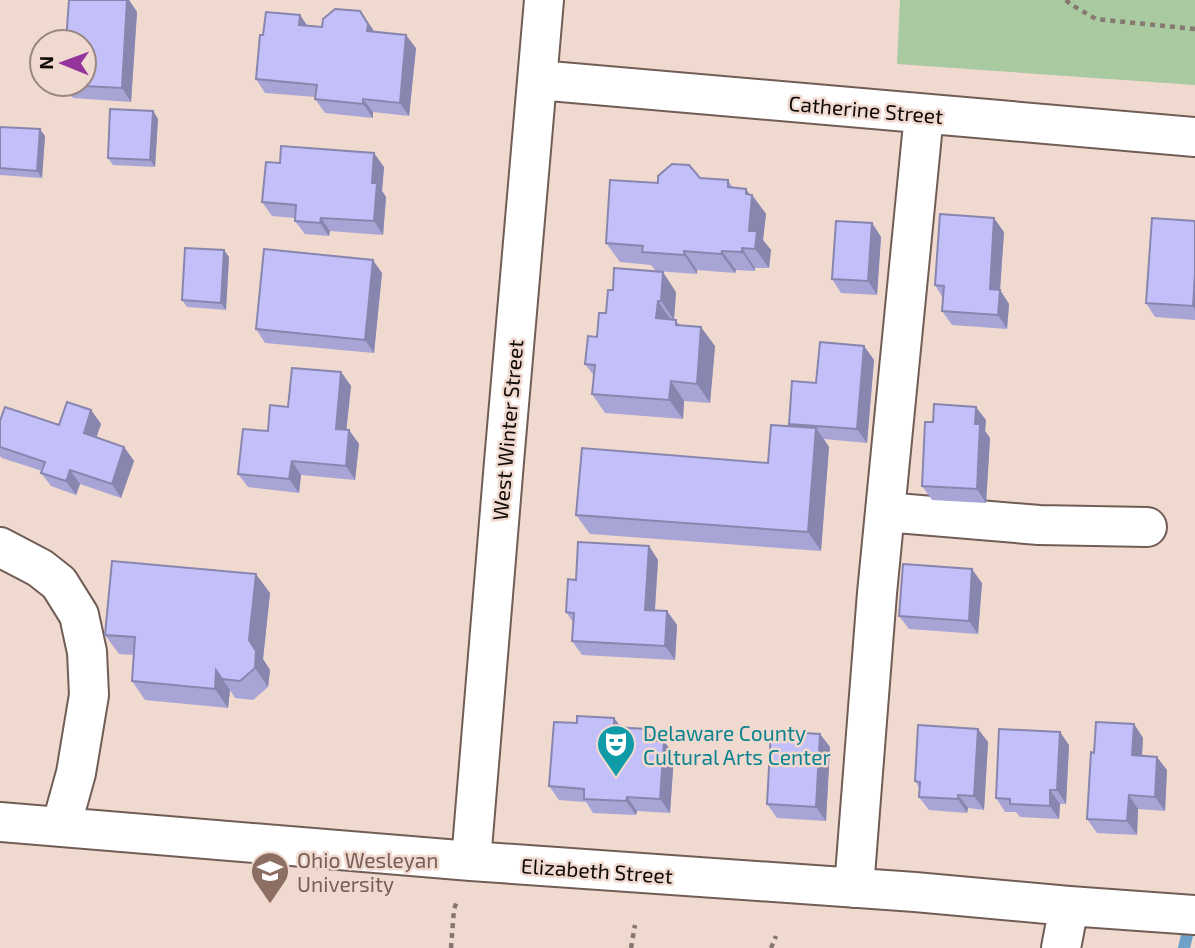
<svg xmlns="http://www.w3.org/2000/svg" width="1195" height="948" font-family="'Exo 2',sans-serif">
<style>
.green{fill:#a9c9a1}
.lines{fill:none;stroke-linecap:round;stroke-linejoin:round}
.stream{stroke:#70a1c9;stroke-width:12}
.minor-casing{stroke:#705d55;stroke-width:42}
.path{stroke:#867871;stroke-width:4.5;stroke-dasharray:5 5;stroke-linecap:butt}
.minor{stroke:#fff;stroke-width:38}
.wall{fill:#a8a5d6}
.shaded-wall{fill:#8886ae}
.building{fill:#c3c0f9;stroke:#8886ae;stroke-width:2}
.labels{text-anchor:middle;dominant-baseline:central;stroke-width:5;stroke-linejoin:round;paint-order:stroke}
.street-label{font-size:21px;fill:#110b08;stroke:#f0dad0}
.culture-label{font-size:21px;fill:#0d838f;stroke:#f0dad0;text-anchor:start}
.education-label{font-size:21px;fill:#785e54;stroke:#f0dad0;text-anchor:start}
</style>
<rect width="100%" height="100%" fill="#f0dad0"/>
<!-- green -->
<path class="green" d="M900,0H1195V85L897,64Z"/>
<g class="lines">
<!-- stream -->
<path class="stream" d="M1184,948L1191,918"/>
<defs>
<path id="minor" d="M538,80L1195,137
M885,512L1039,525L1147,527
M0,547L40,568L59,583L79,615L87,652L89,695L76,773L61,827
M0,822L471,861L915,892L1069,906L1195,915
M471,861L504,462L544,0
M854,888L877,593L924,114
M1061,948L1069,906"/>
</defs>
<!-- minor casing -->
<use href="#minor" class="minor-casing"/>
<!-- path -->
<path class="path" d="M1066,0L1070,4L1096,19L1195,29
M451,948L454,909L457,901
M631,948L635,925
M771,948L776,936"/>
<!-- minor -->
<use href="#minor" class="minor"/>
</g>
<!-- wall -->
<path class="wall" d="M69,0H129L137,12L131,102L73,98L64,85Z
M300,15L307,25L374,32L416,48L409,116L373,112V118L325,113L315,99L316,97L265,93L256,79L263,35Z
M153,111L158,119L155,167L113,165L108,158Z
M0,127L45,136L42,178L0,175Z
M280,163L384,167L382,191L386,197L383,235L330,231L329,236L305,234L295,221V218L272,216L262,202Z
M700,178L728,180L733,188L746,189L749,194L752,195L766,214L763,240L771,250L769,268H755V271L736,270L735,273L697,270V274L656,271L651,265L620,262L606,243L658,183Z
M1195,221V320L1155,317L1146,303Z
M872,223L881,237L877,295L841,293L832,279Z
M1004,232L1000,290L1009,304L1007,329L952,325L942,311L943,298L935,285Z
M229,257L226,310L187,307L182,300Z
M382,273L374,353L265,343L256,329Z
M676,292L674,319L680,325L715,346L710,403L684,401L683,419L605,413L592,394L594,376L585,364L606,313Z
M864,346L874,360L867,443L824,439L829,447L821,551L590,534L576,515L768,463L791,426L789,424L816,383Z
M341,372L351,386L346,430H349L359,444L355,480L301,475L299,493L248,487L238,474L268,431L288,407Z
M91,410L101,424L96,438L124,447L134,461L121,498L80,484L76,495L51,486L41,473L42,471L2,458L0,456V421L59,425Z
M986,420L985,431L990,438L986,503L932,500L922,486L933,422Z
M649,546L658,560L655,610L667,611L677,625L675,660L582,655L572,641L573,622L566,612L576,580Z
M982,583L978,634L909,629L899,616Z
M270,593L263,659L270,670L268,687L253,700L235,698L230,690L228,708L145,700L132,681L134,655L119,654L105,635Z
M614,718L621,727L655,741H664L674,755L670,813L637,811L636,815L593,813L586,802L559,800L549,786L577,723Z
M1134,724L1143,738L1142,756L1167,770L1165,811L1138,809L1137,835L1097,833L1087,819L1094,753Z
M978,729L988,742L984,810L968,808L967,813L929,810L919,797L920,789L915,781Z
M820,734L830,747L826,821L777,818L767,804Z
M1069,745L1066,804H1060L1059,819L1020,817L1016,812H1005L996,798Z"/>
<!-- shaded-wall -->
<path class="shaded-wall" d="M127,0H129L137,12L131,102L122,88Z
M360,11L370,25L378,37L367,31Z
M300,15L309,29L299,25Z
M406,35L416,48L409,116L400,103Z
M363,99L373,112V118L363,104Z
M153,111L158,119L155,167L150,160Z
M40,129L45,136L42,178L37,171Z
M374,153L384,167L382,191L386,197L383,235L374,221L372,183Z
M746,189L752,198V195L766,214L763,240L771,250L769,268L755,249L749,231Z
M321,218L330,231L329,236L320,223Z
M994,218L1004,232L1000,290L1009,304L1007,329L998,315L990,289Z
M872,223L881,237L877,295L868,281Z
M742,248L755,268V271L742,252Z
M224,250L229,257L226,310L221,303Z
M684,251L697,270V274L684,255Z
M722,251L736,270L735,273L721,254Z
M373,260L382,273L374,353L365,340Z
M663,272L676,292L674,320L661,301Z
M1195,273V310L1193,306Z
M658,301L671,320L656,318Z
M701,327L715,346L710,403L697,384Z
M864,346L874,360L867,443L857,429Z
M341,372L351,386L345,443L336,429Z
M671,381L684,401L683,419L669,400Z
M976,407L986,420L985,431L990,438L986,503L977,489L975,424Z
M91,410L101,424L93,447L84,433Z
M816,428L829,447L821,551L808,532Z
M349,430L359,444L355,480L346,466Z
M124,447L134,461L121,498L112,484Z
M292,461L301,475L299,493L289,479Z
M70,470L80,484L76,495L66,481Z
M649,546L658,560L654,623L645,610Z
M972,569L982,583L978,634L969,621Z
M256,574L270,593L263,659L270,670L268,687L255,668L249,640Z
M667,611L677,625L675,660L665,646Z
M216,670L230,690L228,708L215,689Z
M614,718L624,732L614,727Z
M1134,724L1143,738L1141,769L1132,755Z
M646,729L656,743L646,740Z
M978,729L988,742L984,810L974,796Z
M1060,732L1069,745L1066,804L1057,790Z
M820,734L830,747L826,821L816,807Z
M664,741L674,755L670,813L660,799Z
M1157,757L1167,770L1165,811L1155,797Z
M1050,790L1060,804L1059,819L1050,806Z
M958,795L968,808L967,813L958,799Z
M1129,795L1138,809L1137,835L1127,821Z
M627,797L637,811L636,815L626,801Z"/>
<!-- building -->
<path class="building" d="M69,0H127L122,88L64,85L84,84V42H66Z
M335,9L360,11L368,24L367,31L406,35L400,103L363,99V104L315,99L317,85L256,79L260,35H263L266,12L300,15L299,25L322,27L323,19Z
M110,109L153,111L150,160L108,158Z
M0,127L40,129L37,171L0,168Z
M281,146L374,153L372,183H377L374,221L321,218L320,223L295,221L296,205L262,202L266,162L280,163Z
M672,164L689,165L700,178L728,180V187L746,189V194L752,195L749,231H757L755,249L742,248V252L722,251L721,254L684,251V255L642,252L643,246L606,243L610,180L658,183V176Z
M940,214L994,218L990,289L1000,290L998,315L942,311L944,286L935,285Z
M1152,218L1195,221V273L1193,306L1146,303Z
M836,221L872,223L868,281L832,279Z
M185,248L224,250L221,303L182,300Z
M264,249L373,260L365,340L256,329Z
M614,268L663,272L661,301H658L656,318L676,320V325L701,327L697,384L671,381L669,400L592,394L595,365L585,364L588,336L597,337L599,313H606L608,290H613Z
M820,342L864,346L857,429L789,424L792,381L816,383Z
M292,368L341,372L336,429L349,430L346,466L292,461L289,479L238,474L243,429L268,431L270,405L288,407Z
M67,402L91,410L84,433L124,447L112,484L70,470L66,481L41,473L45,462L0,447V421L5,407L59,425Z
M934,404L976,407L975,424H980L977,489L922,486L925,422H933Z
M771,425L816,428L808,532L576,515L582,448L768,463Z
M578,542L649,546L645,610L667,611L665,646L572,641L574,613L566,612L568,579L576,580Z
M112,561L256,574L249,640L256,651L255,668L240,681L222,679L216,670L215,689L132,681L135,637L105,635Z
M903,564L972,569L969,621L899,616Z
M577,716L614,718V727L646,729V740L664,741L660,799L627,797L626,801L584,799V789L549,786L554,722L577,723Z
M1096,722L1134,724L1132,755L1157,757L1155,797L1129,795L1127,821L1087,819L1091,752L1094,753Z
M918,725L978,729L974,796L958,795V799L919,797L920,782L915,781Z
M999,729L1060,732L1057,790H1050V806L1010,804V799L996,798Z
M771,731L820,734L816,807L767,804Z"/>
<!-- icons -->
<defs>
<symbol id="theatre-pin" viewBox="-11 -11 22 30"><path d="M0 17L-7.5 6A9.5 9.5 0 1 1 7.5 6Z" fill="#0f9aa8" stroke="#f0dad0"/><path d="M-5-5.5Q0-4 5-5.5V0Q5 5 0 6Q-5 5-5 0ZM-3.3-2.5H-1v1.5H-3.3ZM1-2.5H3.3v1.5H1ZM-2.8 1Q0 5.5 2.8 1Z" fill="#fff"/></symbol>
<symbol id="university-pin" viewBox="-11 -11 22 30"><path d="M0 17L-7.5 6A9.5 9.5 0 1 1 7.5 6Z" fill="#8d6e63" stroke="#f0dad0"/><path d="M0-5L7-2L0 1L-7-2ZM-4 1L0 2.5L4 1V4Q0 6-4 4Z" fill="#fff"/></symbol>
</defs>
<g fill-rule="evenodd">
<use href="#theatre-pin" x="594" y="722" width="44" height="60"/>
<use href="#university-pin" x="248" y="849" width="44" height="60"/>
</g>
<g class="labels">
<!-- street labels -->
<g class="street-label">
<text transform="translate(866 109) rotate(5)">Catherine Street</text>
<text transform="translate(507 430) rotate(-85)">West Winter Street</text>
<text transform="translate(597 870) rotate(4)">Elizabeth Street</text>
</g>
<!-- culture labels -->
<g class="culture-label">
<text x="643" y="732">Delaware County<tspan x="643" dy="24">Cultural Arts Center</tspan></text>
</g>
<!-- education labels -->
<g class="education-label">
<text x="297" y="859">Ohio Wesleyan<tspan x="297" dy="24">University</tspan></text>
</g>
</g>
<!-- north arrow -->
<g transform="translate(63 63) rotate(271)"><circle r="33" fill="#f0dad0" stroke="#978780" stroke-width="2"/>
<path d="M0-5L12 26L0 18L-12 26Z" fill="#94349c"/>
<text y="-10" font-size="19" font-weight="bold" text-anchor="middle" fill="#110b08">N</text>
</g>
</svg>
